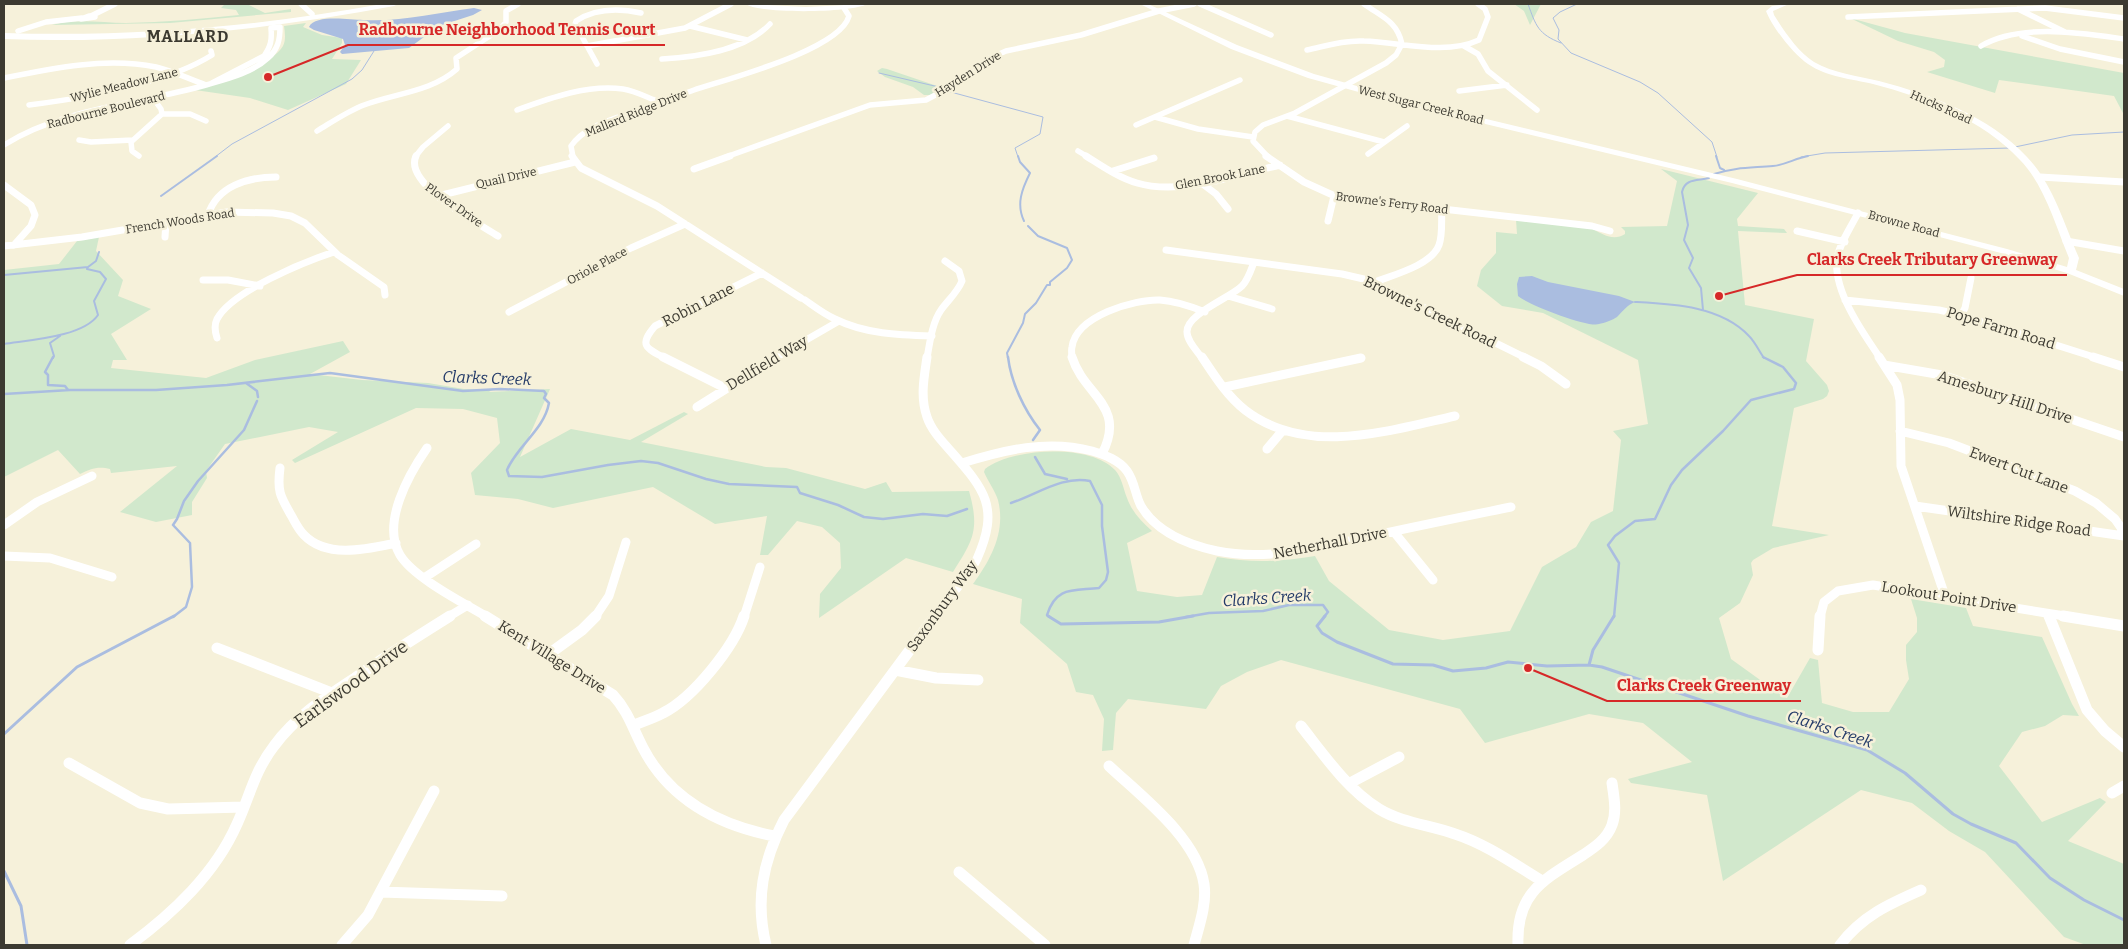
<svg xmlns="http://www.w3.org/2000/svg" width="2128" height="949" font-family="Bitter,serif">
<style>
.green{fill:#d1e8cc}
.water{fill:#aabde0}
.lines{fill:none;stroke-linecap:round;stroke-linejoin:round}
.stream-far3{stroke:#aabde0;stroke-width:1}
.stream-far2{stroke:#aabde0;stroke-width:2}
.stream-far1{stroke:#aabde0;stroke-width:2.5}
.stream{stroke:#aabde0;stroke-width:3}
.minor-far3{stroke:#fff;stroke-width:5.5}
.minor-far2{stroke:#fff;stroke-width:7}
.minor-far1{stroke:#fff;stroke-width:9}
.minor{stroke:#fff;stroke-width:11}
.secondary{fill:#fff;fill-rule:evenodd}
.primary{fill:#fff;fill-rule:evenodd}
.labels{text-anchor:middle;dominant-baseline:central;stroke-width:5;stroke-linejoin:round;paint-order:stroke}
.far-street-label{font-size:12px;fill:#3c3a31;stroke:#f6f1da}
.street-label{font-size:15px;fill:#3c3a31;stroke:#f6f1da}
.far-district-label{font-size:16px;font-weight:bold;letter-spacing:1px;fill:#3c3a31;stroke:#f6f1da}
.water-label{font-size:16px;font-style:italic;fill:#233a68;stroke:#f6f1da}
.near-street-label{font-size:18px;fill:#3c3a31;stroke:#f6f1da}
.leader{fill:none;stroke:#d62828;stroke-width:2}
.callout-dot{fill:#d62828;stroke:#f6f1da;stroke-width:2}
.callout-label{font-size:16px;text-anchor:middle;font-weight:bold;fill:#d62828;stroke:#f6f1da;stroke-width:5;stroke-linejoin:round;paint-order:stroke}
</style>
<rect width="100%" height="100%" fill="#f6f1da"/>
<!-- green -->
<path class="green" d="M225,4H247L265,13L291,9V12L170,23L52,25C75,18 102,23 126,23C164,22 201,19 239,15L236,10L221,8Z
M1514,4H1541L1530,25L1524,11Z
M1850,18L1905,33L2124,73V115L2114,96L1999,80L1995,93L1927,72L1944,67L1945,60L1934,52L1898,41Z
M306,23L303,27L322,35L342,38V43L332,59L361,60L346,84L288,110L250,98L195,90C220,81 269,68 283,46C286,40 285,33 284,26Z
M882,68L887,69L943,88L930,95H924L913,87L885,77L877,71Z
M1661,169L1758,193L1737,219L1738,226L1784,229L1787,233L1738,231L1745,305L1814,319L1806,361L1827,385L1829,391L1827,396L1823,399L1794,408L1772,526L1829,535L1773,548L1753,560L1751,563L1753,575L1740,603L1719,618L1731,659L1784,697L1787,698L1810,658L1818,660L1822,703L1853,712H1889L1909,679L1906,660V645L1917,632V618L1911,599L1966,608L1973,626L2042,637L2072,704L2079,716L2063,715L2045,726L2022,732L1999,766L2042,822L2100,798L2106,802L2068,841L2124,864V945H2086L2064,937L1985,852L1949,831L1912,803L1861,790L1723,881L1707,795L1631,783L1628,779L1692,762L1643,723L1589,714L1485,743L1460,709L1281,660L1247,672L1221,686L1206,709L1128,699L1116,713L1113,750L1102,751L1104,719L1093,695L1076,692L1067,664L1020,623L1022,599L973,584C991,559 1006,532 998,500C995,491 988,481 984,472L985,469C1012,448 1090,443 1115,470C1122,478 1123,488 1127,498C1132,512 1141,521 1152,531L1127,543L1137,591L1177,597L1202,595L1217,557C1251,563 1281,562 1315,556L1329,581L1389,630L1443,640L1510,631L1542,567L1576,547L1591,522L1613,511L1621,440L1613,431L1648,424L1638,360L1543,313L1502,306L1477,286L1481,270L1496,253V232L1517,234L1516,220L1593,229C1603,235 1614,241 1625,234V231L1621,227L1667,226L1677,181Z
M99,237L96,251L123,280L118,296L151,309L111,334L127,360H113L111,368L206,378L255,360L343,341L350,352L310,374L362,380L428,383L464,389L492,390L489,392L550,389L520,457L571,429L630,440L684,412L688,414L641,442L766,467L786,468L865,489L886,482L892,492L969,491C980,530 973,540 953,572L906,558L819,618L820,594L841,568L840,543L822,527L797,521L768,555H760L767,516L715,524L653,487L553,508L518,499L475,495L471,473L500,443L497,418L463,409L416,408L295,463L292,460L338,432L309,427L225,444L206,471L207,478L192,502V515L156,522L120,512L177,466L111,473L110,469C98,466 90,469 80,474L58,450L4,477V270L59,264L77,241Z"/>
<!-- water -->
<path class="water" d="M474,8L482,10L473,15L439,26L409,48L342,54L340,52L345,45L343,39L314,30L309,27C315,14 350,20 363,20C400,22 437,13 474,8Z
M1532,276L1548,282L1619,296L1635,302C1627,305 1623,311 1617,317C1613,320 1604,323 1599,324C1588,328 1527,304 1518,296L1517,284L1519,277Z"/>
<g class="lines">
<!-- stream-far3 -->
<path class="stream-far3" d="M1528,4C1536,26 1538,34 1561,43
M1577,4L1560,12L1553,18L1559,30L1558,39L1571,53L1640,82L1658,93L1712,142L1717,157
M879,73L943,88
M947,91L1043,117L1040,134L1015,148L1018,157
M2015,147L2072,135L2124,132
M215,157L232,144L352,79L362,70L374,51
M1801,157L1825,153L2010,148"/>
<!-- stream-far2 -->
<path class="stream-far2" d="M1018,156L1020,162L1030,173C1022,189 1016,204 1024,221
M1716,156L1720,168L1724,170
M1714,174C1736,167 1751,168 1773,166C1785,165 1796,158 1808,156
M161,196L217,156
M88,267L96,261L99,252
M4,275L88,267L87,269L100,272L106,279L94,301L98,315C83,337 29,340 4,344
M1635,302C1673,304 1721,306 1749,336C1755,342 1759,351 1764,358
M1703,310L1701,288L1689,268L1693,258L1684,240L1688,225L1682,192C1685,178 1698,181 1709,178
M53,358L54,356L50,343L60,336
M1008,358L1007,353L1023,323L1025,314L1036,303L1047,285H1050V282L1067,268L1072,260L1067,248L1038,236L1028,226"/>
<!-- stream-far1 -->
<path class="stream-far1" d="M53,357L45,372L48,375V385L65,386L68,390
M1008,357C1011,382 1024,410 1040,430L1033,440
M246,383L257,391L258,397
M4,394L70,390H156L227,385L330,373L463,391L500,389L544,391L546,394L544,398L549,403C544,430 517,446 507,470L509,476L542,477L608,465L641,461L658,463L706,479L729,484L797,487L800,493L838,505L864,517L883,519L923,514L947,516L967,509
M1035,457L1045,474L1067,479
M1011,503C1036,495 1063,475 1090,481L1102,505V526L1108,572L1106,580L1099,588C1073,591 1056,586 1047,615L1050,617
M173,617L186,607L192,587L190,543L173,525L177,519L184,501L198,481L244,430L257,401
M1186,617L1209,613L1263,611L1289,605H1323L1328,612L1324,617
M1614,617L1619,563L1608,545L1615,536L1635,521L1655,519L1671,485L1682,470L1723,431L1751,400L1794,389L1796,383L1783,367L1763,357"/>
<!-- stream -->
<path class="stream" d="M1048,616L1061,624L1159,622L1193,616
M1325,616L1317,626L1322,633L1337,642L1393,664L1433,665L1453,671L1486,668L1508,662L1547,666L1589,665L1602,667L1748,716L1867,750L1905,773L1953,814L1971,824L2016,843L2050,878L2084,900L2124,920
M1589,665L1593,650L1614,616
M4,734L77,667L174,616
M4,871L21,906L27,945"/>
<!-- minor-far3 -->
<path class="minor-far3" d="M301,4L312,14
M1200,4L1271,35
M2018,9L2065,32
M89,16L95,17L81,19Z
M91,16L115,4
M1848,17L2045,8L2124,18
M690,26L747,40
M18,31L46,22L82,18
M2022,36L2060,49L2124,62
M587,46L685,28L731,4
M1464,46L1478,54L1488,71L1537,110
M1981,46C2020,23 2081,33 2124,39
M1307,50C1326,46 1344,40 1364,41C1401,42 1444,56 1479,40L1488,17L1485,9L1478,4
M662,59C697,57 745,51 770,24
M597,64L575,24L576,21C596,8 618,8 641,13
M4,78C53,68 106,57 156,67C173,71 189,79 206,85
M1459,91L1507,85
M29,105C85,98 164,85 212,55L211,51
M517,110C550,98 588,84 623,89C636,91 648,98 660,102
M162,114H190L206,121
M1287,116L1384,142
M1155,117L1198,129L1253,137
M1136,125L1240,80
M317,131C332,122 348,111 364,105C396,93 431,92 457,69L456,58L499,30L506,22V11L518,4
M79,140L91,142L133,140
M4,145C63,108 139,104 206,85C227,79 252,73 268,58C278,49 280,40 280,27L271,28C272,40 271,46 264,56L212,83
M1078,151L1088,157
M1368,154L1407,126
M139,156L132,151L131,142L162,114L161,109L153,98
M415,157L423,147L448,126
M573,157L571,146C585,126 611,120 633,112C654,105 674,97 694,90C727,79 840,50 849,16L844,8
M726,157L870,105L926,100L956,84L990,58L1006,51L1081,35L1159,11L1194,4
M1268,157L1253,141L1255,132L1263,125L1295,113L1386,63L1396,55L1402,44C1397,21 1382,17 1364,4"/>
<!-- minor-far2 -->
<path class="minor-far2" d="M416,156C403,184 478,223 498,236
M572,156L581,168L657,206L801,298
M1086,156C1102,166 1119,178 1137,183C1180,196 1237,175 1280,165
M1266,156L1304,182L1337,197L1592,226L1610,231
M694,169L730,156
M1113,171L1154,158
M2040,177L2124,182
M1200,182L1216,194L1228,209
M4,185L31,205L35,215L31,226L14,245
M438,196L575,162
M1858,213C1851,227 1839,244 1837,259C1833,291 1863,333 1880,358
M208,215C217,186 248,177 276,177
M1328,221L1334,196
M1797,231L1845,242
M165,237L166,222
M2066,241L2124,251
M4,246L82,237L227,212L273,213L291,216L305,223L338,255L384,287L385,295
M1166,250L1342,274L1368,280L1526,358
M203,280H228L260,286
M1375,282C1393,275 1432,265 1439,245C1443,234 1441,220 1442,209
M1228,296L1272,309
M805,300C815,307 824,314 835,319C865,334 899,335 932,336
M1845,300L1939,310L1961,315L2097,358
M509,312L631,248L685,224
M1961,315L1965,308L1971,278
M217,338C215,332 214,325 217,319C232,291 304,262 334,252
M665,358C645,348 639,345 655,326L762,273
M775,358L839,321
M927,358C930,342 932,323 941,310C948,300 957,293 962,281L959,271L945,261
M1072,358C1072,355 1071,350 1072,347C1076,316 1134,299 1160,300C1176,301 1190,306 1205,312
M1202,358C1197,351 1187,341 1187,332C1186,314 1230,298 1242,286C1248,280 1251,270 1254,262
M1359,358H1361"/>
<!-- minor-far1 -->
<path class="minor-far1" d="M663,357L725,388
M927,357C924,378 920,397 927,417C931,429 940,439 948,448C983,488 1001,505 977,559C969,576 946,601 934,617
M1072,357C1084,396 1127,405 1102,454
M1202,357C1214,375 1227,396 1245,410C1306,457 1388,431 1455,416
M1523,357L1541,366L1566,384
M1879,357L1897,385L1900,400L1901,466L1945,596
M2093,357L2124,367
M1884,365L1942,375L2124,437
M1225,387L1361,358
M697,407L777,357
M1900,431L1949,443L2075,491L2096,503L2115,519L2124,532
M427,448C409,474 381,523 400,555C414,578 464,603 487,617
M1267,449L1283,430
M962,463C1005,450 1047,439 1092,451C1105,455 1119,460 1127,471C1135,482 1135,495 1141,506C1157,533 1189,545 1217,551C1266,561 1315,548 1363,538C1412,527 1462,517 1511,507
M280,468C277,491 280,496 291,515C295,522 298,529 304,535C327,559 367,549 396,543
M1915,506L2124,536
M4,525L37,502L92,476
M1394,532L1433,580
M4,556L50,558L112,577
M424,578L476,544
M2048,614L2049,617
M448,617L468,605
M595,617L609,596L626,542
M744,617L760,567
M1820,617L1824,602L1838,591L1873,585L2071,617"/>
<!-- minor -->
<path class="minor" d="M485,616L613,695C628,711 633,729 643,748C670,800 718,825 774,836
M2049,616L2087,710L2105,731L2124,747
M2063,616L2124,626
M217,648L332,693
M1818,650L1820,616
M549,654L582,630L596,616
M895,670L936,678L978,680
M634,725C644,721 654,718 663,713C693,698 734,647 744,616
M1301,726C1324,755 1347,789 1379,809C1402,823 1430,825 1455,834C1486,844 1514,864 1542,881
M69,763L140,803L168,809L244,807
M1109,766C1141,796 1197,838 1204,884C1207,904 1199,926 1194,945
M1350,783L1399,757
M2112,793L2124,786
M959,872L1045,945
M381,892L502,896
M130,945C173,913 215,874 237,824C250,796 254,772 274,746C295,717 326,697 355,678C386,656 418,636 450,616
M342,945L368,915L434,791
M766,945C755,900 763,861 784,820L935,616
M1518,945C1516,893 1543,880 1583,855C1595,847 1607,839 1612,825C1617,812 1614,797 1612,783
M1840,945C1862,916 1889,904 1921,890"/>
<!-- secondary -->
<path class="secondary" d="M746,4L806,7L867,4C853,13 758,14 746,4Z
M1140,4H1148L1237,45L1314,74L1407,100L1737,179L2007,249L2067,267L2069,258C2056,227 2044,184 2020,160C1982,119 1926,98 1873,84C1852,79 1827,77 1808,64C1794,55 1772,27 1766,11L1772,6L1789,4L1773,11L1774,15C1784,31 1798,52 1814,62C1833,73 1858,76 1879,81C1932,95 1989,116 2027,157C2053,184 2064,224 2079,258L2076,270L2124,289V296L2067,273L2001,253L1732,183L1402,104L1308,78L1231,49Z"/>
<!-- primary -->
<path class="primary" d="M382,4H398L394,6C265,30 135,44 4,39V33C131,37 257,27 382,4Z"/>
</g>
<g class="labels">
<!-- far-street labels -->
<g class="far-street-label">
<text transform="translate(968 74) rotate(-32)">Hayden Drive</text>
<text transform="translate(124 85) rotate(-14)">Wylie Meadow Lane</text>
<text transform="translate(1421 105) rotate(14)">West Sugar Creek Road</text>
<text transform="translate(1941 107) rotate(24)">Hucks Road</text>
<text transform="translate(106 110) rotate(-14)">Radbourne Boulevard</text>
<text transform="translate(636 113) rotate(-22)">Mallard Ridge Drive</text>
<text transform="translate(1220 177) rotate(-11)">Glen Brook Lane</text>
<text transform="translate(506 178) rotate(-13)">Quail Drive</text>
<text transform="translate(1392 203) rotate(7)">Browne's Ferry Road</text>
<text transform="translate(454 205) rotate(35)">Plover Drive</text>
<text transform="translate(180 221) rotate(-9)">French Woods Road</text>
<text transform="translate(1904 224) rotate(15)">Browne Road</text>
<text transform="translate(597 266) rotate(-28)">Oriole Place</text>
</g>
<!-- street labels -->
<g class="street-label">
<text transform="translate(698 305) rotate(-27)">Robin Lane</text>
<text transform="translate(1430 312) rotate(26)">Browne's Creek Road</text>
<text transform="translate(2001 328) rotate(17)">Pope Farm Road</text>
<text transform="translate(767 363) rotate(-31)">Dellfield Way</text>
<text transform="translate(2005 397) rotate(18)">Amesbury Hill Drive</text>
<text transform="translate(2019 470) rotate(21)">Ewert Cut Lane</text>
<text transform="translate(2019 521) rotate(8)">Wiltshire Ridge Road</text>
<text transform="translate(1330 543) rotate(-11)">Netherhall Drive</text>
<text transform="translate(1949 597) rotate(9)">Lookout Point Drive</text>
<text transform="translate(942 606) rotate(-54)">Saxonbury Way</text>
<text transform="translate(552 657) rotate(32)">Kent Village Drive</text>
</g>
<!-- far-district labels -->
<g class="far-district-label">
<text x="188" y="36">MALLARD</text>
</g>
<!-- water labels -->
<g class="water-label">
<text transform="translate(487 378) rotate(2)">Clarks Creek</text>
<text transform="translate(1267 598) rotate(-4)">Clarks Creek</text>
<text transform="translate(1830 729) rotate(18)">Clarks Creek</text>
</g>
<!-- near-street labels -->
<g class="near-street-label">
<text transform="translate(351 684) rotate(-36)">Earlswood Drive</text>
</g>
</g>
<!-- callouts -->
<path class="leader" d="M268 77L348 45H665M1719 296L1797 275H2067M1528 668L1607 701H1801"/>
<g class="callout-dot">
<circle cx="268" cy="77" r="5"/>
<circle cx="1719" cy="296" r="5"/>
<circle cx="1528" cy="668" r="5"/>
</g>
<g class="callout-label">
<text x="507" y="35">Radbourne Neighborhood Tennis Court</text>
<text x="1932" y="265">Clarks Creek Tributary Greenway</text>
<text x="1704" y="691">Clarks Creek Greenway</text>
</g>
<!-- border -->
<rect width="2128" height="949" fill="none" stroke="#3c3a31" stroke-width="10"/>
</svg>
